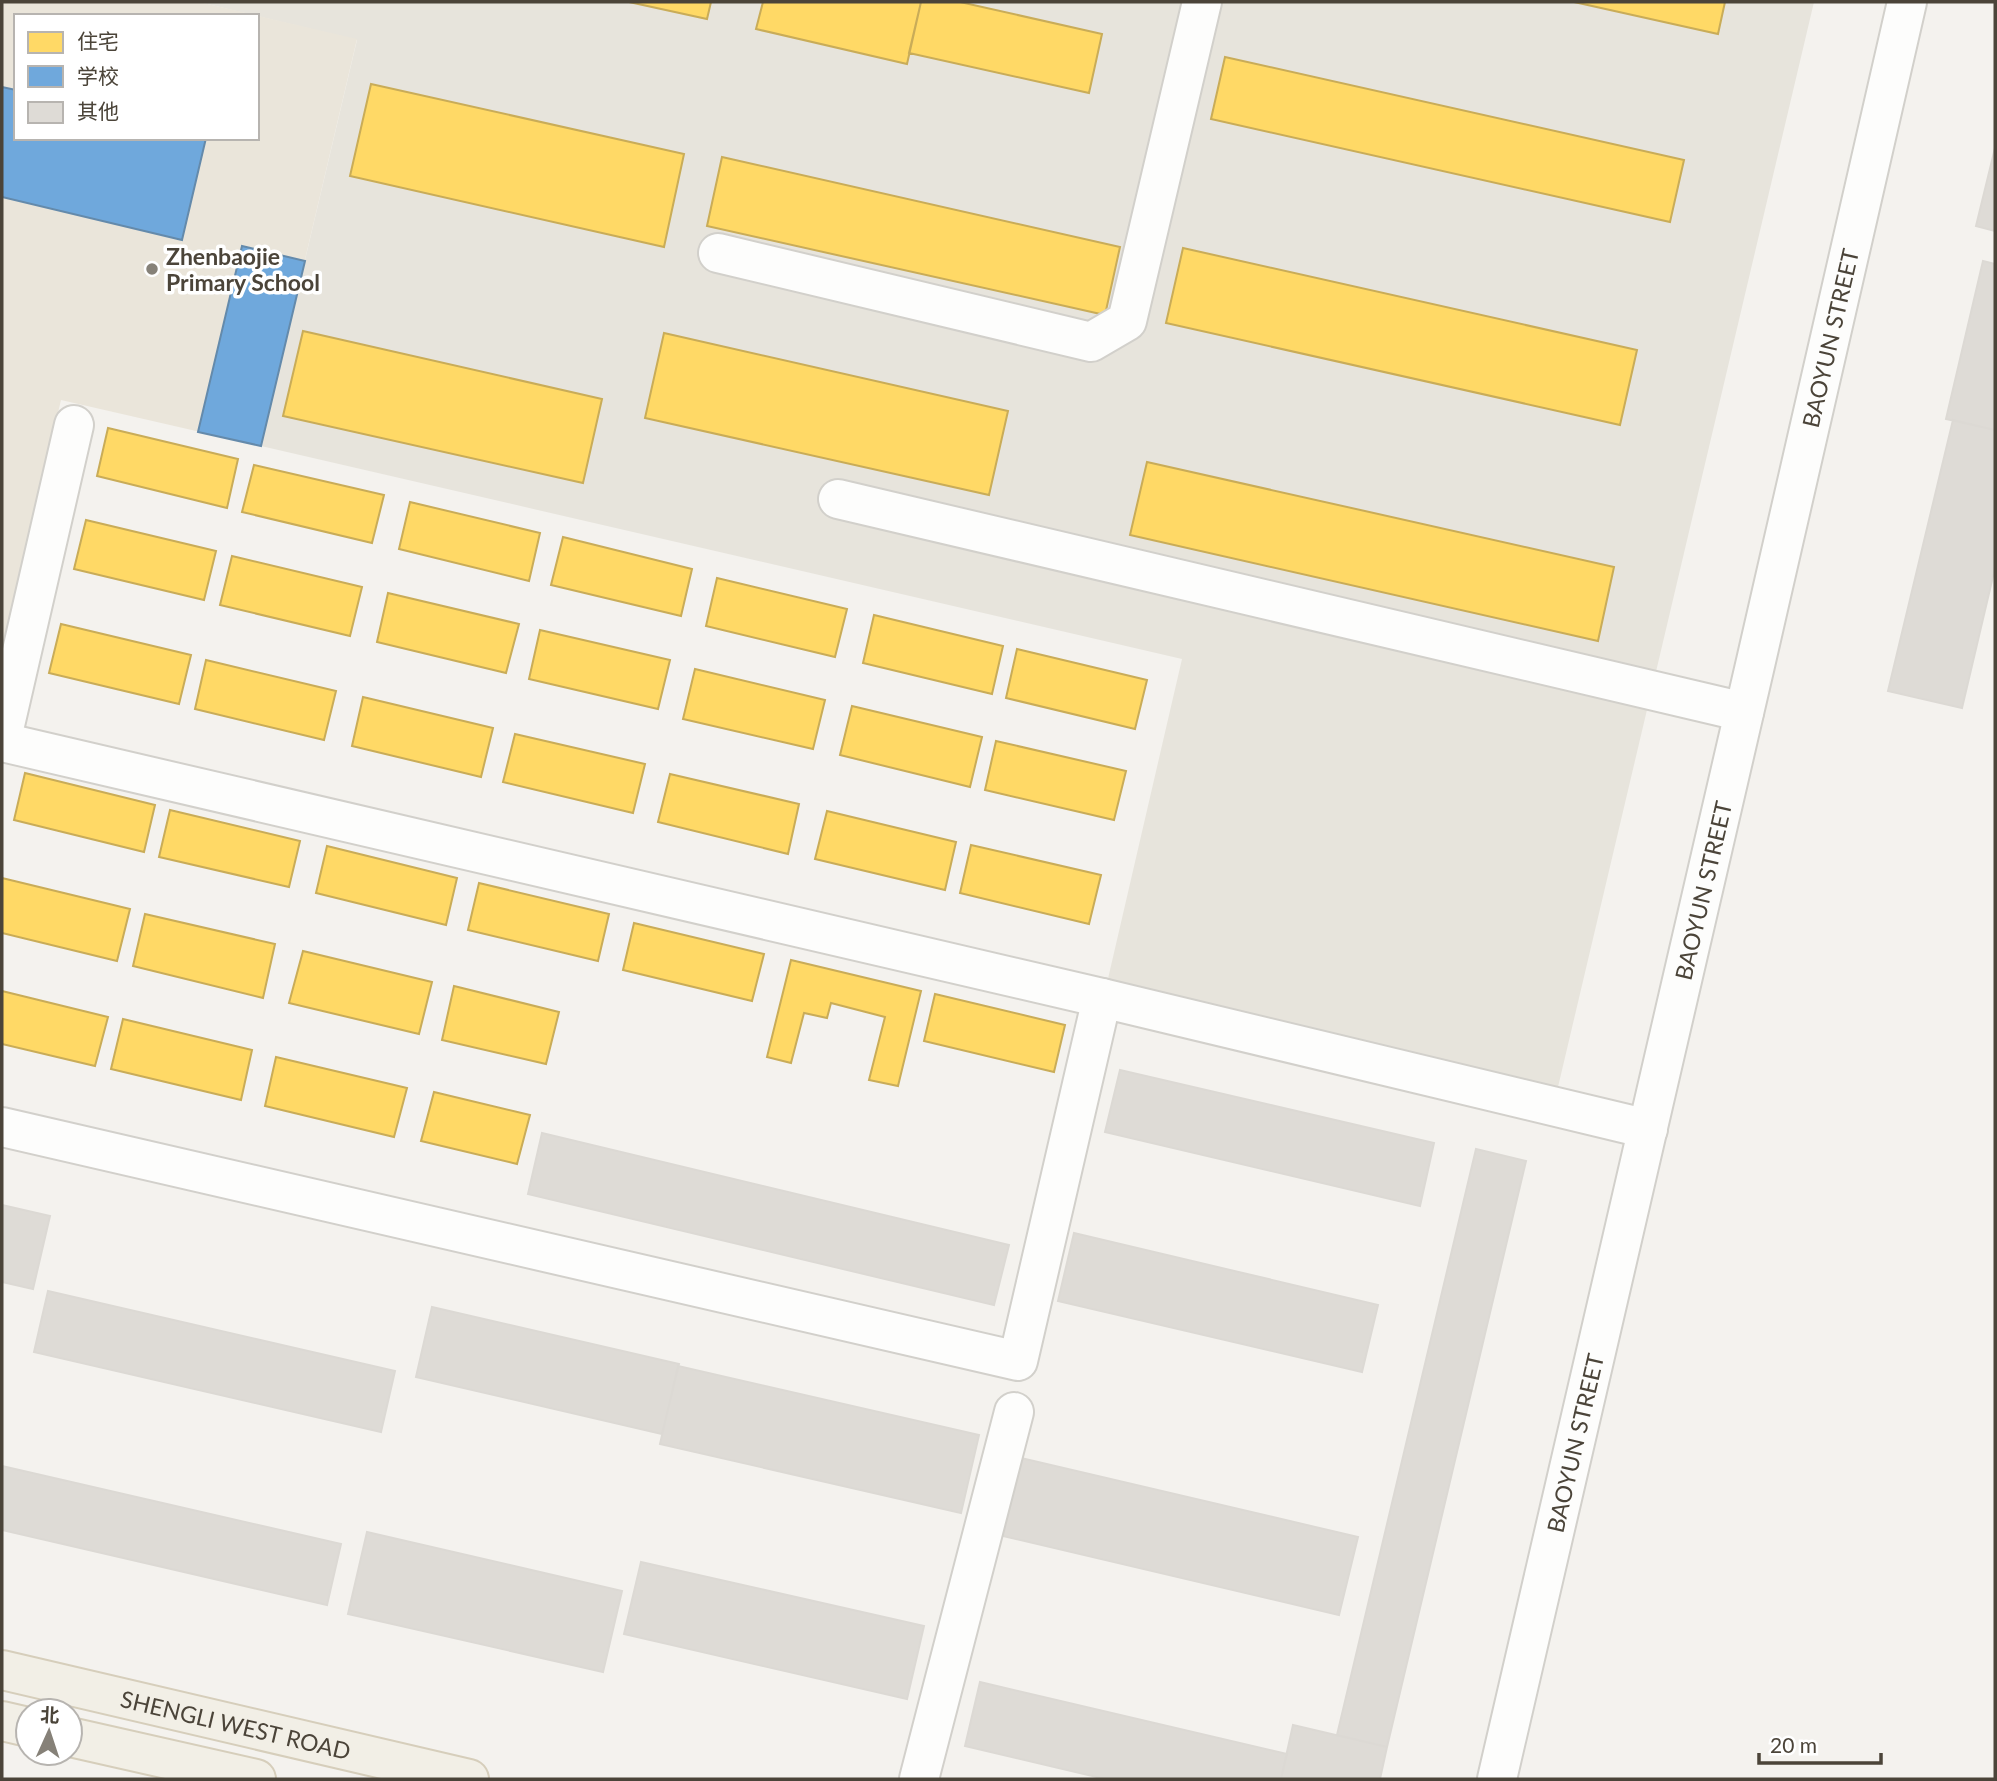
<svg xmlns="http://www.w3.org/2000/svg" width="1997" height="1781" font-family="Lato,'Noto Sans SC',sans-serif">
<style>
.residential{fill:#e7e4dc}
.education{fill:#eae5da;fill-rule:evenodd}
.homes{fill:#ffd966;stroke:#c9ac58;stroke-width:2}
.schools{fill:#6fa8dc;stroke:#648aab;stroke-width:2}
.building{fill:#dedbd6;stroke:#dcd9d4;stroke-width:2}
.lines{fill:none;stroke-linecap:round;stroke-linejoin:round}
.minor-casing{stroke:#d2d0cb;stroke-width:42}
.major-casing{stroke:#d6cebb;stroke-width:42}
.minor{stroke:#fdfdfc;stroke-width:38}
.major{stroke:#f2efe6;stroke-width:38}
.poi-dot{fill:#868178;stroke:#fff;stroke-width:2.5}
.labels{text-anchor:middle;dominant-baseline:central;stroke-width:7;stroke-linejoin:round;paint-order:stroke}
.poi-label{font-size:23px;font-weight:bold;fill:#4b4439;stroke:#fff;text-anchor:start}
.street-label{font-size:23px;fill:#4b4439;stroke:#fff}
</style>
<rect width="100%" height="100%" fill="#f4f2ee"/>
<!-- residential -->
<path class="residential" d="M199,2H1814L1558,1087L1107,983L1182,659L261,446L357,40Z"/>
<!-- education -->
<path class="education" d="M2,2H199L357,39L261,446L61,400L2,648ZM16,16H257V138H16Z"/>
<!-- homes -->
<path class="homes" d="M629,2H711L707,19Z
M763,2H921L907,64L756,29Z
M921,2H960L1102,34L1089,93L909,53Z
M1574,2H1725L1718,34Z
M1225,57L1684,160L1670,222L1211,119Z
M371,84L684,154L664,247L350,176Z
M722,157L1120,247L1105,315L707,226Z
M1183,248L1637,350L1620,425L1166,323Z
M303,331L602,399L583,483L283,416Z
M664,333L1008,411L989,495L645,418Z
M108,428L238,459L227,508L97,476Z
M1147,462L1614,567L1598,641L1130,535Z
M254,465L384,495L372,543L242,512Z
M410,502L540,533L529,581L399,549Z
M86,520L216,551L204,600L74,569Z
M563,537L692,569L681,616L551,585Z
M232,556L362,587L350,636L220,605Z
M717,578L847,609L835,657L706,626Z
M388,593L519,624L506,673L377,642Z
M874,615L1003,646L992,694L863,663Z
M61,624L191,655L179,704L49,673Z
M540,630L670,660L658,709L529,679Z
M1017,649L1147,680L1135,729L1006,698Z
M206,660L336,691L324,740L195,709Z
M695,669L825,700L813,749L683,719Z
M363,697L493,728L481,777L352,746Z
M852,706L982,737L970,787L840,755Z
M515,734L645,764L633,813L503,782Z
M996,741L1126,771L1114,820L985,790Z
M25,773L155,805L144,852L14,820Z
M670,774L799,804L788,854L658,822Z
M170,810L300,841L289,887L159,857Z
M827,811L956,842L945,890L815,859Z
M971,845L1101,875L1089,924L960,893Z
M327,846L457,878L446,925L316,893Z
M2,878L130,909L117,961L2,933Z
M479,883L609,914L598,961L468,930Z
M145,914L275,944L263,998L133,966Z
M634,923L764,954L752,1001L623,970Z
M303,951L432,982L419,1034L289,1003Z
M791,960L921,991L898,1086L869,1080L885,1017L831,1003L827,1018L804,1013L791,1063L767,1057Z
M454,986L559,1012L546,1064L442,1040Z
M2,991L108,1017L95,1066L2,1044Z
M935,994L1065,1025L1054,1072L924,1041Z
M123,1019L252,1050L241,1100L111,1069Z
M276,1057L407,1088L394,1137L265,1106Z
M434,1092L530,1115L517,1164L421,1141Z"/>
<!-- schools -->
<path class="schools" d="M2,87L16,90V138H206L182,240L2,197Z
M242,246L305,261L261,446L198,432Z"/>
<!-- building -->
<path class="building" d="M1995,148V231L1976,226Z
M1983,261L1995,264V430L1946,419Z
M1953,420L1995,430V568L1962,708L1888,691Z
M1120,1070L1434,1143L1420,1206L1105,1132Z
M542,1133L1009,1245L994,1305L528,1194Z
M1476,1149L1526,1161L1387,1747L1337,1735Z
M2,1205L50,1216L33,1289L2,1282Z
M1074,1233L1378,1305L1362,1372L1058,1301Z
M48,1291L395,1371L381,1432L34,1352Z
M432,1307L679,1364L662,1434L416,1377Z
M678,1366L979,1435L961,1513L660,1444Z
M1021,1458L1358,1537L1339,1615L1003,1536Z
M2,1466L341,1544L327,1605L2,1530Z
M367,1532L622,1591L603,1672L348,1614Z
M641,1562L924,1626L907,1699L624,1634Z
M980,1682L1287,1754L1281,1779H1105L965,1746Z
M1293,1725L1387,1747L1380,1779H1281Z"/>
<g class="lines">
<defs>
<g id="minor">
<path d="M718,253L1091,342L1127,321L1202,2"/>
<path d="M838,499L1744,712"/>
<path d="M2,738L74,425"/>
<path d="M2,742L1102,998L1648,1129"/>
<path d="M2,1127L1018,1361L1102,998"/>
<path d="M919,1779L1014,1412"/>
<path id="s1" d="M1497,1779L1756,661L1907,2"/>
</g>
<g id="major">
<path id="s2" d="M2,1670L469,1779"/>
<path d="M2,1721L28,1727"/>
<path d="M70,1737L256,1779"/>
</g>
</defs>
<!-- minor casing -->
<use href="#minor" class="minor-casing"/>
<!-- major casing -->
<use href="#major" class="major-casing"/>
<!-- minor -->
<use href="#minor" class="minor"/>
<!-- major -->
<use href="#major" class="major"/>
</g>
<!-- markers -->
<circle class="poi-dot" cx="152" cy="269" r="7"/>
<g class="labels">
<!-- poi labels -->
<g class="poi-label">
<text x="166" y="256">Zhenbaojie<tspan x="166" dy="26">Primary School</tspan></text>
</g>
<!-- street labels -->
<g class="street-label">
<text stroke="none"><textPath href="#s1" startOffset="1479">BAOYUN STREET</textPath></text>
<text stroke="none"><textPath href="#s1" startOffset="912">BAOYUN STREET</textPath></text>
<text stroke="none"><textPath href="#s1" startOffset="345">BAOYUN STREET</textPath></text>
<text stroke="none"><textPath href="#s2" startOffset="240">SHENGLI WEST ROAD</textPath></text>
</g>
</g>
<!-- border -->
<rect width="1997" height="1781" fill="none" stroke="#4b4439" stroke-width="7"/>
<!-- legend -->
<rect x="14" y="14" width="245" height="126" fill="#ffffff" stroke="#b7b4b0" stroke-width="2"/>
<rect x="28" y="32" width="35" height="21" fill="#ffd966" stroke="#b7b4b0" stroke-width="2"/>
<text x="77" y="49" font-size="21" fill="#4b4439">住宅</text>
<rect x="28" y="66" width="35" height="21" fill="#6fa8dc" stroke="#b7b4b0" stroke-width="2"/>
<text x="77" y="84" font-size="21" fill="#4b4439">学校</text>
<rect x="28" y="102" width="35" height="21" fill="#dedbd6" stroke="#b7b4b0" stroke-width="2"/>
<text x="77" y="119" font-size="21" fill="#4b4439">其他</text>
<!-- north arrow -->
<g transform="translate(49 1732) rotate(3)"><circle r="33" fill="#ffffff" stroke="#b7b4b0" stroke-width="2"/>
<path d="M0-5L12 26L0 18L-12 26Z" fill="#868178"/>
<text y="-10" font-size="19" font-weight="bold" text-anchor="middle" fill="#4b4439">北</text>
</g>
<!-- scale -->
<path d="M1759 1753v10h122v-10" fill="none" stroke="#4b4439" stroke-width="3.5"/>
<text x="1770" y="1753" font-size="21" fill="#4b4439" stroke="#ffffff" stroke-width="5" paint-order="stroke">20 m</text>
</svg>
